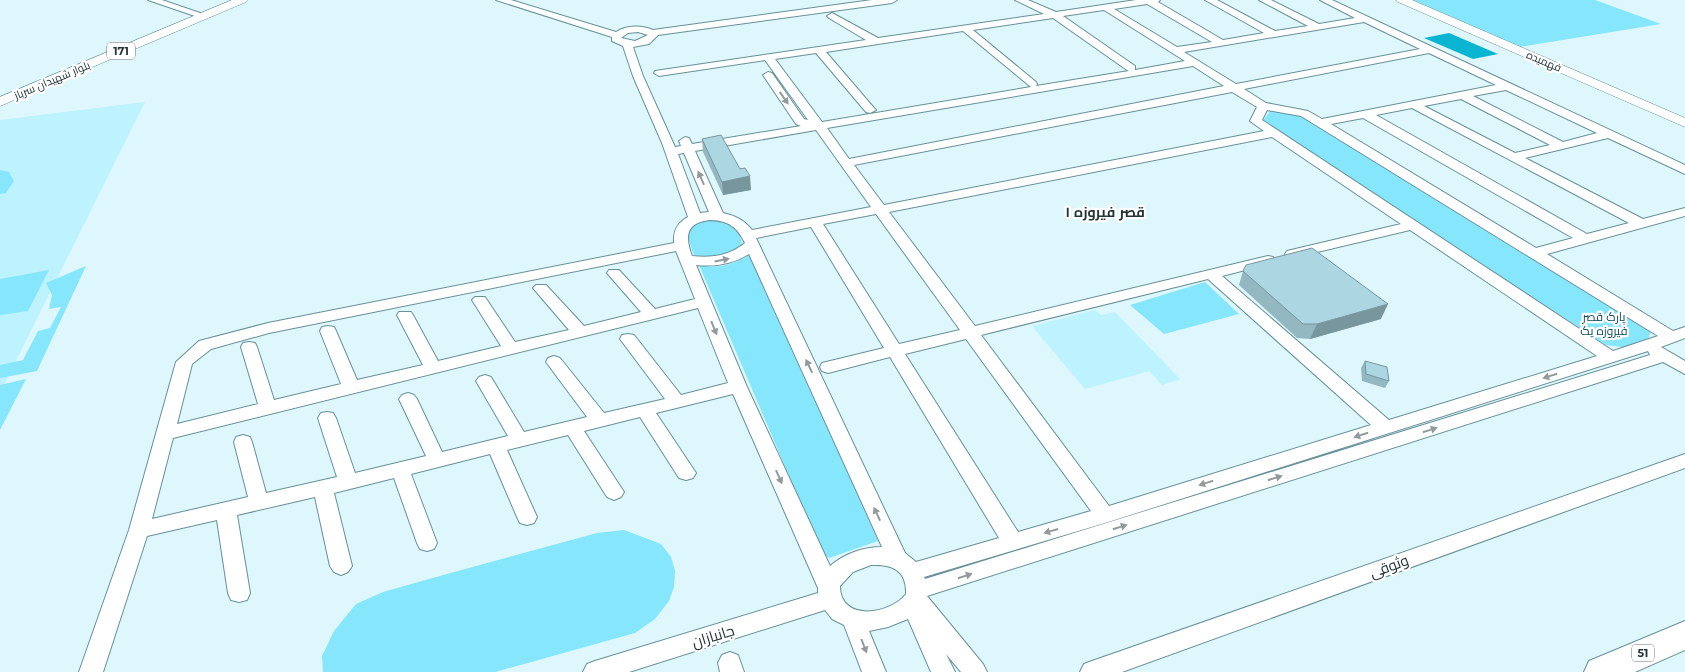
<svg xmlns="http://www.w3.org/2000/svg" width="1685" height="672" font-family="Montserrat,Cairo,sans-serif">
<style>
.built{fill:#bdf2ff}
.green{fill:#86e6fc}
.water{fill:#09b5d0}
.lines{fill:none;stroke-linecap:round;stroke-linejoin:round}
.minor-casing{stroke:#679099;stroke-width:2}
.major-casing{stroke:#679099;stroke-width:1}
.highway-casing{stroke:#679099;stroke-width:2}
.minor{fill:#fff;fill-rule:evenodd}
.major{fill:#fff;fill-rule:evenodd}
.highway{fill:#fff;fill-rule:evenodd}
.wall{fill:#94b8c2}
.shaded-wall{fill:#78969e}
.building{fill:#acd6e1;stroke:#78969e}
.oneway{fill:#919a9c}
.labels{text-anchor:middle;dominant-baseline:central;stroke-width:4.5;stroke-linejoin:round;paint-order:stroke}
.shield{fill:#fff;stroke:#657174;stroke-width:1}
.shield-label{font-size:11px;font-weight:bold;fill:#233438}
.far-street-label{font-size:11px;fill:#233438;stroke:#fff}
.park-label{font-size:12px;fill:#0f4c58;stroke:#fff}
.neighbourhood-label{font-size:14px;font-weight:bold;fill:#233438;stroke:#fff}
.near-street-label{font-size:15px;fill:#233438;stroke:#fff}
</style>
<rect width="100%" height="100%" fill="#ddf7fd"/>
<!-- built -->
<path class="built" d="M145,102L0,393V120Z
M1095,310L1101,315L1115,312L1180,379L1162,385L1149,371L1085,389L1032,326Z"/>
<!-- green -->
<path class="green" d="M1411,0H1595L1661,24L1520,47Z
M1271,110L1301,116L1651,330L1645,350L1606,345L1262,122Z
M0,170L9,172L14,181L6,193L0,194Z
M711,220C726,223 745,228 741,248C726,256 710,259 694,255C690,245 687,238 690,228L700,222Z
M751,253L878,541L829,558L822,553L699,265C718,269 735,265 751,253Z
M86,266L37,371L0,378V365L23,360L38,331L50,328L61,307L49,309L52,295L46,283Z
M49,270L28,311L0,315V279Z
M1205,282L1239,314L1164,334L1130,305Z
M26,379L0,430V385Z
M624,530L661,544L671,557L675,571L674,587L669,601L655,619L635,633L495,672H323L322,656L334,631L356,604L383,592L447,574L597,533Z"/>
<!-- water -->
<path class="water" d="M1449,33L1498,54L1473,59L1424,38Z"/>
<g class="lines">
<defs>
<path id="minor" d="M148,0H162L203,14L201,16H195Z
M496,0H511L616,32C627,25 642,25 653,30L872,0H897L892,3L658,35L649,44L633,47L643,76L675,147L681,146L679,141L685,137L689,138L692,144L801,126L796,124L763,75L768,72L772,73L804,119L808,120L765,60L659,76L654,73L655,71L866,40L829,18L827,16L832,13L878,38L1044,14L1015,0H1028L1056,12L1136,0H1160L1158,2L1223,40L1264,33L1205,0H1217L1275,31L1308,26L1259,0H1271L1319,24L1355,18L1320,0H1332L1685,165V174L1608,138L1525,158L1643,219L1685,208V216L1547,254L1673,331L1685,327V338L1661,347L1685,361V374L1663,362L927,596L983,664L987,672H961L946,654L955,672H931L908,619L888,627L869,631L886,672H862L844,625L832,619L825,610L629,672H583L587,664L595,661L818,593V588L733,394L656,413L696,473L693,478L686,480L679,478L640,417L584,431L624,492L621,497L614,500L607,497L568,435L507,450L537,517L534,523L527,525L520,523L517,517L490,454L411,474L437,543L434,549L427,551L420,549L417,543L394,478L334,493L352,566L348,572L341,575L334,572L330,566L315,497L237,515L250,593L247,600L239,602L231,600L228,593L217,520L147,536L103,672H79L129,530L176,362L199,341L268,323L674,243C673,231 677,223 688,217L662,143L633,76L623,46L612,41V37ZM1147,4L1212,42L1177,47L1114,9ZM1104,10L1185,61L1135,70V66L1063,16ZM1053,18L1127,70L1129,71L1036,86L1037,84L1036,82L973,30ZM1364,22L1420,49L1236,84L1184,52ZM963,31L1031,87L822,122L775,59L816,53L866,112L870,113L876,110L874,108L826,52ZM638,32L648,35L635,41L621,38L628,33ZM1429,53L1496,85L1322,119L1308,111L1266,103L1244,89ZM1193,66L1224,86L849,159L827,128ZM1506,90L1597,133L1563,142L1473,96ZM1232,92L1257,107L1250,121L1264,131L884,205L854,165ZM1461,99L1550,145L1515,153L1424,106ZM1412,108L1629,223L1587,234L1376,115ZM1267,110L1301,116L1658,336L1613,351L1262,120ZM1363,118L1573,238L1536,248L1331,124ZM816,130L871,207L752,230C744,220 736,216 723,213L695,151ZM1272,137L1401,224L1287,251L1285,254L1287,257L1292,258L1410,230L1597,356L1389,420L1222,276L1273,263L1275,260L1273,257L1268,256L975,326L889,212ZM684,153L709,212L700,213L678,154ZM876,214L960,330L899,344L823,224ZM711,220C729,221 737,227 745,243C729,256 712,258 692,256C684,235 687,222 711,220ZM811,227L884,348L822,363L820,367L822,371L828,373L890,357L999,538L916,562L905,553L756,238ZM676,251L695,299L655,309L619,270H609L607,273L641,312L584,326L546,285H536L533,288L569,330L515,342L485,297H475L472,300L501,346L438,361L413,315L411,312H399L397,315L423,365L357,380L336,331L334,327L328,326L322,327L320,331L341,384L274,400L257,347L255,343L249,342L243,343L241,347L258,404L177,424L192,364L211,349L269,333ZM749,254L882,547C863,547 844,554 830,566L747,387L696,265C715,267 733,264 749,254ZM1208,279L1371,425L1109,506L981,335ZM698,308L728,383L681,395L634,335L628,334L622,335L620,339L665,399L604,413L560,358L554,356L548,358L546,362L587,417L524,432L491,377L485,375L479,377L476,381L508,436L442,452L417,399L414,395L408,393L402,395L399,399L426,456L355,473L336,418L333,413L327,412L321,413L318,418L337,477L266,493L252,442L250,437L243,435L236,437L234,442L248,497L152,519L173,438ZM966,339L1091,511L1018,532L905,354ZM1648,351L1650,355L925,579L924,577L1105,523ZM871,565C892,564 907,570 906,594C890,615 840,622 840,586L853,572Z
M1685,454V468L1122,672H1080L1084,664L1092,661Z
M730,652L738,655L744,672H720L718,663L722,655Z"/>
<path id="major" d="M232,0H248L246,2L0,106V97Z
M1396,0H1412L1685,118V127L1398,2Z"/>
<path id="highway" d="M1685,621V650L1635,672H1584L1589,661Z"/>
</defs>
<!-- minor casing -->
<use href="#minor" class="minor-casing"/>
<!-- major casing -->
<use href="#major" class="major-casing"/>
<!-- highway casing -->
<use href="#highway" class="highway-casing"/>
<!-- minor -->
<use href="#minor" class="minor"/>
<!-- major -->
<use href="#major" class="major"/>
<!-- highway -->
<use href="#highway" class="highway"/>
</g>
<!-- wall -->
<path class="wall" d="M702,139L751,190L723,195L703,152Z
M1243,271L1381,319L1310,339L1297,338L1239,285Z
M1365,361L1389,381L1385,388L1362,381L1361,368Z"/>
<!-- shaded-wall -->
<path class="shaded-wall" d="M750,176L751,190L723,195L722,182Z
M1388,304L1381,319L1310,339L1317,324Z"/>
<!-- building -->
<path class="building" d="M721,135L740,169L745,168L750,176L722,182L702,139Z
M1312,248L1388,304L1317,324H1303L1243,271L1246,265Z
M1365,361L1387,367L1389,381L1366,374Z"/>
<!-- one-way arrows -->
<defs><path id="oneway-solid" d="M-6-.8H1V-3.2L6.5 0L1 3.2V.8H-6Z" transform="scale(1.25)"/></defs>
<g class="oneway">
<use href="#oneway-solid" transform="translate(784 98) rotate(55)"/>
<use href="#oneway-solid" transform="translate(701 178) rotate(-114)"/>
<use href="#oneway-solid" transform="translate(722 260) rotate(-11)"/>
<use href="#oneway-solid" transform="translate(714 328) rotate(68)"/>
<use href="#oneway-solid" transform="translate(809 366) rotate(-115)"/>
<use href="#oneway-solid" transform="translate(1550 376) rotate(163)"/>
<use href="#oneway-solid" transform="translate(1430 430) rotate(-17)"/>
<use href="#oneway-solid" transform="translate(1361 435) rotate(163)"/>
<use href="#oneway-solid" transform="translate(779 477) rotate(66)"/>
<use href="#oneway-solid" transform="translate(1275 478) rotate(-17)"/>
<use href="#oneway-solid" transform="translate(1206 483) rotate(163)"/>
<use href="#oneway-solid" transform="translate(877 514) rotate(-115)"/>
<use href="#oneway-solid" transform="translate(1120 527) rotate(-17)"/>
<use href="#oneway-solid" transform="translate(1051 531) rotate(164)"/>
<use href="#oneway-solid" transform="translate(965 576) rotate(-17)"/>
<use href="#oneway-solid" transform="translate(864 646) rotate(69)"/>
</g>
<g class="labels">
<!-- shield labels -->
<g class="shield">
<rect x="107" y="42.5" width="28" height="17" rx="4"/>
<rect x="1632" y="644.5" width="22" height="17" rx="4"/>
</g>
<g class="shield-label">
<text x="121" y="51">171</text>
<text x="1643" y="653">51</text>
</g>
<!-- far-street labels -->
<g class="far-street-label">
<text transform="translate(1544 61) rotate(23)">فهمیده</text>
<text transform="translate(52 80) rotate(-23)">بلوار شهیدان سرباز</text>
</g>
<!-- park labels -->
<g class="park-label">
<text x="1604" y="316">پارک قصر<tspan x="1604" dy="14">فیروزه یک</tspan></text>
</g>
<!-- neighbourhood labels -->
<g class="neighbourhood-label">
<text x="1105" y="212">قصر فیروزه ۱</text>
</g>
<!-- near-street labels -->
<g class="near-street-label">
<text transform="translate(1389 566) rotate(-20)">وثوقی</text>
<text transform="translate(713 636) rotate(-17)">جانبازان</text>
</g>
</g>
</svg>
